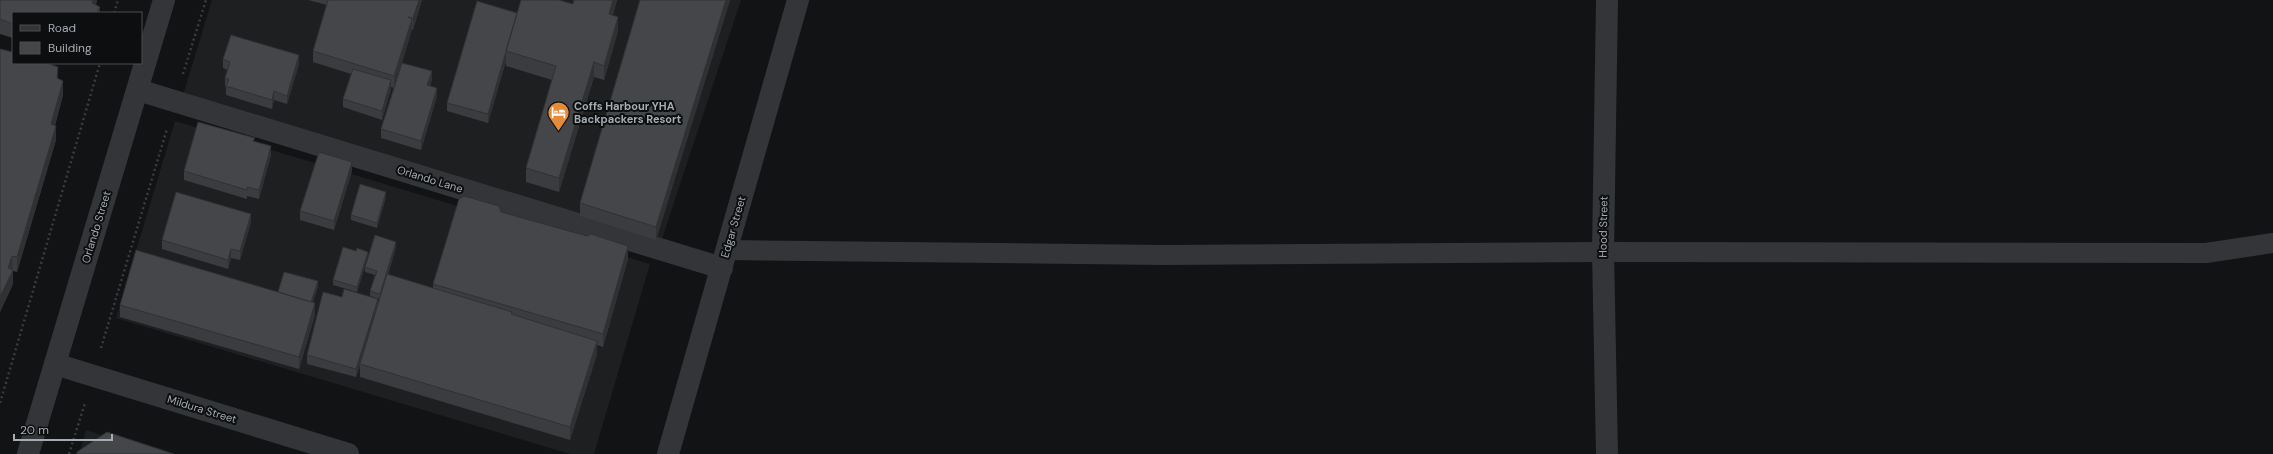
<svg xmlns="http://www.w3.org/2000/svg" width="2273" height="454" font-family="'DM Sans',sans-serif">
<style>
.built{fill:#1e1f21}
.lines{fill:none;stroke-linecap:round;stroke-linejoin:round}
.path{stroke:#3a3c3f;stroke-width:2.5;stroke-dasharray:2 3;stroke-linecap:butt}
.service{stroke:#343538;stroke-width:20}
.minor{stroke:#343538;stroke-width:22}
.tertiary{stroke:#343538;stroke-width:22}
.wall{fill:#3a3c3f}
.shaded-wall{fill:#303133}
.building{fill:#444649;stroke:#303133}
.labels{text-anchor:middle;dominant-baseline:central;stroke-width:4;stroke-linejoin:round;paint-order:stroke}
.poi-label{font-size:11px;font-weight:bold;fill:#a5acb3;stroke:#0d0e0f;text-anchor:start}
.street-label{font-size:11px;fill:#a5acb3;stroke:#0d0e0f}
</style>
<rect width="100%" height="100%" fill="#121314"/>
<!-- built -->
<path class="built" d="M212,0H741L662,239L183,95Z
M175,121L650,264L594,454H570L116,318Z
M86,430L159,454H79Z"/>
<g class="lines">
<!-- path -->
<path class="path" d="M114,13L118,0
M183,74L206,0
M101,348L167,129
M0,403L100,63
M69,454L85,403"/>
<!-- service -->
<path class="service" d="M727,250L1164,255L1603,252L2206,253L2273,243"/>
<!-- minor -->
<path class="minor" d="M1607,0L1603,252L1607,454
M138,90L722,268
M55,364L348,454
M668,454L798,0"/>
<!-- tertiary -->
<path class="tertiary" d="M28,454L164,0"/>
</g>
<!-- wall -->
<path class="wall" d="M0,0H97L96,5L100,13H13V38L0,34Z
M308,0H422L413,30L412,29L402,63L432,79L430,86L437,96L421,150L381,138V129L394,88L391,87V89L382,120L343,107V99L351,74L313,62V51L327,5Z
M574,0H617L613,15L618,31L604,80L594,77L559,192L526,182V168L552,80L506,66V61L488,123L447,111V103L517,13L573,4Z
M640,0H730L656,240L580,216V203Z
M0,49L58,79L63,95L55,126L56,140L17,272L13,271V284L0,312Z
M223,59L299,64L287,104L274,100L272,109L226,95V87L225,86V78L227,70L223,68Z
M255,142L271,155L259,199L247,196V199L184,180V171Z
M352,171L334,230L300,220V211Z
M386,197L377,228L351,220V215Z
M501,212L628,259L603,347L597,345V354L570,440L360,377V365L356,377L307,364V355L342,297L378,304L380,299L370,296V291L375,275L365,272V267L396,247L388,275L433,288V284Z
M251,222L240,260L231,258L228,269L162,249V240Z
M368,256L357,292L333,285V280Z
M318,286L313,302L315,315L299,369L120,317V305L278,292Z"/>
<!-- shaded-wall -->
<path class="shaded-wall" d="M93,0H97L94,13L92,3Z
M419,0H422L413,30V18Z
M613,0H617L609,28V14Z
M726,0H730L656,240V227Z
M100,7V13H97Z
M618,17V31L604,80V66Z
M412,19V30L394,88V76Z
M506,52V61L488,123V114Z
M299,55V64L287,104V96Z
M594,62V77L559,192V178Z
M58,67V82L57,78Z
M432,71V79L427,94V85Z
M391,80V89L382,120V111Z
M63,81V95L51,139V124Z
M437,88V96L421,150V141Z
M274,91V100L272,109V100Z
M56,126V140L17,272V257Z
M271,146V155L259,199V190Z
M352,162V171L334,230V221Z
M386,192V197L377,228V223Z
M251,214V222L240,260V251Z
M396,242V247L380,299V294Z
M628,246V259L603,347V334Z
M231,249V258L228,269V260Z
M368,252V256L357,292V287Z
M12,256L13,284L0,312V297L8,268Z
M318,281V286L309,313V308Z
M378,299V307L356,377V369Z
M315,303V315L299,369V357Z
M597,341V354L570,440V427Z"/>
<!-- building -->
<path class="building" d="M0,0H93L92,3L100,7L97,13H13V24L0,19Z
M328,0H419L413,18L408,17L412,19L394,76L313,51Z
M521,0H559L573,4L574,0H613L609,14L618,17L604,66L594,62L559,178L526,168L556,66L506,51Z
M640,0H726L656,227L580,203Z
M477,1L517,13L488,114L447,103Z
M231,35L299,55L287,96L274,91L272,100L226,86L229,79L225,78L230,62L223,59Z
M0,49L13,52V63H46L58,67L57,78L63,81L51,124L56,126L17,257L12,256L8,268L13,270L0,297Z
M402,63L432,71L427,85L437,88L421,141L381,129Z
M353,69L391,80L382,111L343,99Z
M198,122L255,138L253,141L271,146L259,190L247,187V190L184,171Z
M319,152L352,162L334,221L300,211Z
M360,184L386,192L377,223L351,215Z
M176,192L251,214L240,251L231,249L228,260L162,240Z
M464,196L499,206L501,212L587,236L591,234L628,246L603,334L433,284L459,199Z
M375,235L396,242L380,294L370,291L377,271L365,267Z
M343,247L356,251L357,248L368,252L357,287L333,280Z
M136,250L315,303L299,357L120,305Z
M284,272L318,281L311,302L278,292Z
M387,274L512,312L511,314L597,341L570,427L360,364Z
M344,289L378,299L356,369L307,355L323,292L342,297Z
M107,432L174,454H77V452Z"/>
<!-- icons -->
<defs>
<symbol id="hotel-pin" viewBox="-11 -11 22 30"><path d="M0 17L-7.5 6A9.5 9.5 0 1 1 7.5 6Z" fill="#e48b3a" stroke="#0d0e0f"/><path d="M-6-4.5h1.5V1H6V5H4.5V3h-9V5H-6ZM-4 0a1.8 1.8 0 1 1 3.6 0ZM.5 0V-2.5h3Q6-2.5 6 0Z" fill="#fff"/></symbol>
</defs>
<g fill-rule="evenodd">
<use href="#hotel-pin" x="546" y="100" width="25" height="34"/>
</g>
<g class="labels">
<!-- poi labels -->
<g class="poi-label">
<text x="574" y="106">Coffs Harbour YHA<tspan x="574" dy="13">Backpackers Resort</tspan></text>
</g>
<!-- street labels -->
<g class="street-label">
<text transform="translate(430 179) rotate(17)">Orlando Lane</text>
<text transform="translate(96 227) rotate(-73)">Orlando Street</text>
<text transform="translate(733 227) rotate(-74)">Edgar Street</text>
<text transform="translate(1603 227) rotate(-89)">Hood Street</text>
<text transform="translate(202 409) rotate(17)">Mildura Street</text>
</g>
</g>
<!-- legend -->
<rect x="12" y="12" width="130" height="52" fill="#0d0e0f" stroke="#4a4d51"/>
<rect x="20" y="25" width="20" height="6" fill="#343538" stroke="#4a4d51"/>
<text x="48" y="32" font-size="12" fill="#a5acb3">Road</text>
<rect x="20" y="42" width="20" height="12" fill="#444649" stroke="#4a4d51"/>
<text x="48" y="52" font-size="12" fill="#a5acb3">Building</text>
<!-- scale -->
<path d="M14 434v6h98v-6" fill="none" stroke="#a5acb3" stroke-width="2"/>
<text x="20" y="434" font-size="12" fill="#a5acb3" stroke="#0d0e0f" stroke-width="3" paint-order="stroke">20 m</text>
</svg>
